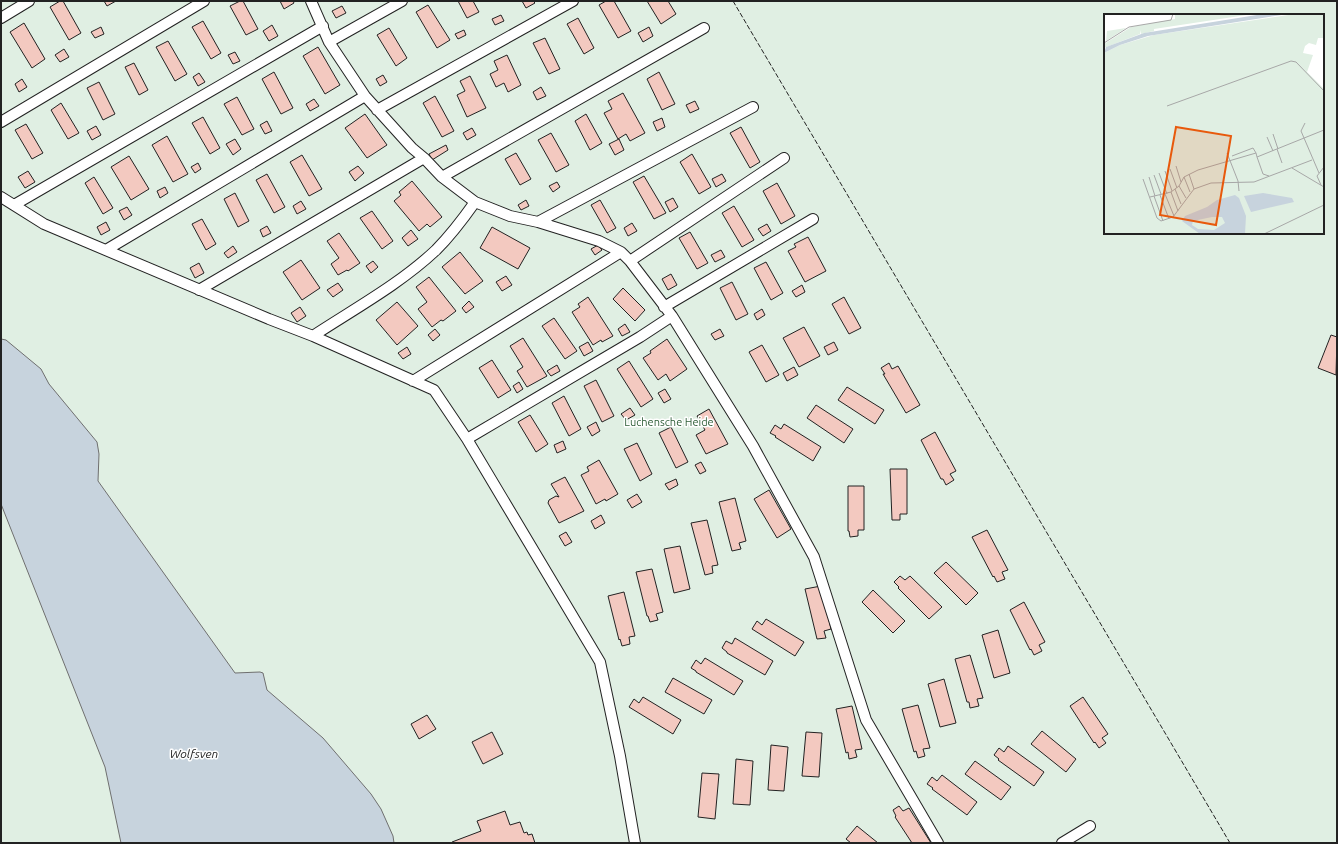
<svg xmlns="http://www.w3.org/2000/svg" width="1338" height="844" font-family="Ubuntu,sans-serif">
<style>
.green{fill:#e0efe3;stroke:#6f6f6f;fill-rule:evenodd}
.water{fill:#c7d3dd;stroke:#6f6f6f}
.building{fill:#f3c9c0;stroke:#222}
.lines{fill:none;stroke-linecap:round;stroke-linejoin:round}
.service-casing{stroke:#222;stroke-width:12}
.service{stroke:#fff;stroke-width:10}
.fence{stroke:#222;stroke-width:1;stroke-dasharray:5 2;stroke-linecap:butt}
.labels{text-anchor:middle;dominant-baseline:central;stroke-width:3;stroke-linejoin:round;paint-order:stroke}
.park-label{font-size:11px;fill:#2f5e38;stroke:#fff}
.water-label{font-size:12px;font-style:italic;fill:#222;stroke:#fff}
.inset-road{fill:none;stroke:#a7a7a7;stroke-width:1}
.view{fill:#e8590c;fill-opacity:0.15;stroke:#e8590c;stroke-width:2}
.inset-edge{fill:none;stroke:#222;stroke-width:2}
</style>
<rect width="100%" height="100%" fill="#fff"/>
<!-- green -->
<path class="green" d="M1,1H1337V843H1ZM1105,15H1323V233H1105Z"/>
<!-- water -->
<path class="water" d="M1,339L6,340L41,369L49,384L97,442L99,454L98,481L235,673L260,672L263,673L267,690L323,738L371,794L381,809L393,836L394,843H121L105,767L1,504Z"/>
<!-- building -->
<path class="building" d="M60,1H63L81,33L69,40L50,7Z
M104,1H116L107,6Z
M240,1H243L258,29L246,35L230,6Z
M280,1H293L294,3L284,9Z
M458,1H473L479,12L467,18Z
M522,1H533L535,3L526,8Z
M606,1H614L631,31L618,38L599,5Z
M647,1H668L676,14L661,24Z
M428,5L450,40L437,48L416,12Z
M342,6L346,13L336,18L332,11Z
M501,15L504,21L495,25L492,19Z
M578,18L594,48L584,54L567,24Z
M203,21L221,53L211,59L192,27Z
M24,23L45,59L32,68L10,32Z
M272,25L278,36L269,41L263,31Z
M101,27L104,34L95,38L91,32Z
M649,27L653,36L643,42L638,33Z
M389,28L407,58L396,66L377,35Z
M464,30L466,35L458,39L455,34Z
M545,38L560,69L549,74L533,43Z
M168,41L187,74L175,81L156,47Z
M318,47L340,85L325,94L303,56Z
M64,49L69,57L60,62L55,55Z
M235,52L240,61L233,64L228,55Z
M507,55L521,85L508,92L504,83L496,87L490,74L498,70L494,61Z
M134,63L148,90L139,95L125,67Z
M274,72L293,108L281,114L262,79Z
M659,72L675,104L662,110L647,79Z
M199,73L205,82L198,86L193,77Z
M383,75L387,82L380,86L376,79Z
M470,76L486,108L467,117L457,95L465,91L460,81Z
M22,79L27,87L19,92L15,84Z
M99,82L115,114L103,120L87,88Z
M541,87L546,96L537,100L533,92Z
M623,93L645,133L630,141L626,134L618,139L604,113L612,109L608,101Z
M435,96L454,131L442,137L423,103Z
M237,97L254,129L242,135L224,104Z
M314,99L319,106L310,111L306,104Z
M695,101L699,109L690,113L686,105Z
M61,103L79,133L68,139L51,110Z
M365,114L387,145L367,158L345,128Z
M586,114L602,143L590,150L575,121Z
M203,117L220,148L210,154L192,123Z
M662,118L665,127L657,131L653,122Z
M267,121L272,131L265,134L260,125Z
M26,124L43,153L32,159L15,130Z
M96,126L101,135L92,140L87,131Z
M741,127L760,162L750,168L730,133Z
M472,128L476,135L467,140L463,133Z
M551,133L569,165L556,172L538,140Z
M167,136L188,174L173,182L152,145Z
M235,139L241,149L233,155L226,144Z
M619,139L624,150L615,155L609,144Z
M446,145L448,150L432,160L429,154Z
M516,153L531,179L520,185L505,159Z
M692,154L711,187L699,194L680,162Z
M302,155L322,189L309,196L290,162Z
M129,156L149,189L131,200L111,167Z
M198,163L201,169L195,173L191,167Z
M358,166L364,173L355,181L349,172Z
M28,171L35,182L25,188L18,177Z
M267,174L285,207L274,213L256,180Z
M722,174L726,181L716,187L712,179Z
M644,176L666,213L654,219L633,182Z
M94,177L113,208L103,214L85,183Z
M412,181L442,217L430,227L427,224L419,231L394,201L401,195L399,192Z
M557,182L560,187L553,192L549,186Z
M777,183L795,216L781,224L763,191Z
M165,187L168,193L160,198L157,191Z
M235,193L249,221L238,227L224,199Z
M673,198L678,207L670,212L665,202Z
M526,200L529,206L521,210L518,205Z
M600,200L616,228L607,233L591,205Z
M301,201L306,209L297,214L293,206Z
M734,206L754,240L742,247L722,213Z
M127,207L132,215L124,220L119,211Z
M372,211L393,241L382,249L360,218Z
M202,219L216,244L206,250L192,224Z
M106,222L110,230L101,235L97,227Z
M632,223L637,231L628,236L624,228Z
M767,224L771,231L763,236L758,229Z
M267,226L271,233L263,237L260,230Z
M492,227L530,248L518,269L480,248Z
M411,230L418,239L408,246L402,238Z
M690,232L708,263L697,269L679,238Z
M339,233L360,263L348,271L347,270L338,275L331,264L339,258L327,241Z
M808,237L826,271L805,282L788,251L796,247L794,244Z
M598,245L602,250L595,255L591,249Z
M233,246L237,252L228,258L224,253Z
M721,250L725,257L715,262L711,255Z
M460,252L483,281L465,294L442,267Z
M301,260L320,288L302,300L283,272Z
M373,261L378,267L371,273L366,266Z
M766,262L783,293L771,300L754,268Z
M199,263L204,273L195,278L190,268Z
M671,274L677,285L668,290L662,279Z
M506,276L512,285L502,291L496,282Z
M429,277L456,311L443,321L441,320L432,327L418,309L427,302L416,287Z
M732,282L748,314L736,320L720,288Z
M338,283L343,290L333,297L327,290Z
M802,285L805,292L796,297L792,291Z
M623,288L645,310L635,321L613,299Z
M588,297L613,336L602,342L601,340L593,345L572,312L580,307L578,304Z
M844,297L861,328L849,334L832,304Z
M469,301L474,307L466,313L462,308Z
M397,302L418,326L397,345L376,320Z
M300,307L306,316L297,322L291,313Z
M762,309L765,315L757,320L754,314Z
M554,318L577,351L565,359L542,326Z
M625,324L630,332L622,336L618,329Z
M804,327L820,356L799,367L783,338Z
M435,329L440,335L433,341L428,335Z
M720,329L724,336L715,340L711,334Z
M1331,335L1337,337L1336,375L1318,368Z
M523,338L547,376L527,387L517,371L523,367L510,346Z
M667,339L687,369L670,381L666,374L658,380L643,358L651,353L650,351Z
M588,342L593,351L584,356L579,347Z
M834,342L838,350L828,355L824,347Z
M762,345L779,375L766,382L749,352Z
M407,347L411,354L403,359L398,353Z
M492,360L511,390L498,398L479,368Z
M629,361L653,399L641,407L617,369Z
M889,363L892,369L898,366L920,405L906,413L883,374H885L881,368Z
M557,365L560,371L551,376L547,371Z
M794,367L798,375L787,381L783,373Z
M596,380L614,416L602,422L584,386Z
M519,382L523,389L517,393L513,386Z
M847,387L884,410L875,424L838,400Z
M665,389L671,399L664,403L658,393Z
M564,396L581,429L569,436L552,403Z
M816,405L853,429L844,443L807,418Z
M630,408L635,415L626,420L621,414Z
M709,409L728,444L706,454L696,435L705,430L697,416Z
M530,415L548,444L536,452L518,422Z
M596,422L600,431L592,436L587,427Z
M784,424L821,447L813,461L775,437L776,436L770,433L775,425L781,429Z
M671,427L688,462L676,468L659,433Z
M935,432L956,471L950,474L954,480L946,485L943,479H941L921,440Z
M563,441L566,449L557,453L554,445Z
M637,443L652,474L640,481L624,449Z
M599,460L618,494L606,501L605,499L596,504L581,475L589,471L587,467Z
M701,462L706,471L700,474L695,465Z
M890,469H907V514H900V520H892Z
M565,477L584,511L559,523L548,503L549,500L556,496L559,497L551,484Z
M676,479L678,485L669,490L665,484Z
M848,486H864V530H858V536L850,537L849,531H848Z
M769,490L791,529L777,538L754,499Z
M637,494L642,502L632,508L627,500Z
M735,498L746,541L739,543L741,549L732,551L719,502Z
M601,515L605,523L595,529L591,521Z
M707,520L718,565L712,566L713,573L705,575L691,523Z
M987,530L1008,570L1002,572L1005,579L997,582L994,576L993,577L972,537Z
M566,532L572,542L565,546L559,536Z
M680,546L690,589L674,593L664,549Z
M946,562L978,593L966,605L934,573Z
M652,569L663,612L656,614L658,620L650,622L648,616H647L636,572Z
M900,576L905,580L910,576L942,607L929,619L898,588L899,587L894,582Z
M821,586L831,629L824,631L826,638L817,639L805,589Z
M873,590L905,621L893,633L862,602Z
M624,592L635,636L629,637L630,644L622,646L620,639L619,640L608,596Z
M1024,602L1045,642L1039,645L1042,651L1034,655L1031,649L1030,650L1010,610Z
M766,619L804,642L795,656L752,629L757,621L762,625Z
M998,630L1010,673L994,678L982,635Z
M735,638L773,661L765,675L727,653V652L722,648L726,641L732,644Z
M970,655L983,698L977,699L979,706L970,708L969,702H967L955,659Z
M705,658L743,681L734,695L696,672V671L691,668L696,660L701,664Z
M673,678L712,700L704,714L665,692Z
M944,679L956,723L940,727L928,684Z
M643,697L681,720L673,734L629,707L634,699L639,703Z
M1083,697L1108,734L1102,738L1106,743L1099,748L1095,742L1094,743L1070,706Z
M918,705L930,748L923,749L925,756L918,758L916,751L914,752L902,709Z
M852,706L862,749L855,750L857,757L849,759L848,752L846,753L836,709Z
M427,715L436,729L419,739L411,724Z
M1042,731L1076,759L1066,772L1031,744Z
M492,732L503,754L483,764L472,742Z
M806,732L822,733L819,777L802,776Z
M771,745L788,747L784,791L768,790Z
M1008,746L1044,772L1034,786L998,760L999,759L994,755L999,748L1004,752Z
M736,759L753,761L750,805L733,804Z
M975,761L1011,787L1001,800L965,774Z
M702,773L719,774L715,819L698,817Z
M942,775L977,802L967,815L932,789L933,788L927,784L932,777L937,781Z
M899,806L903,811L909,808L931,843H912L895,817L896,816L893,810Z
M505,811L510,825L520,822L524,833L527,832L528,835L532,834L535,843H453L452,842L481,831L477,821Z
M857,826L878,843H851L846,839Z"/>
<g class="lines">
<defs>
<path id="service" d="M311,1L329,42L365,96L412,148L424,158L442,177L475,202L510,216L538,222L599,241L621,252L630,261L672,316L753,446L814,557L866,720L938,843
M1,18L29,1
M329,42L402,1
M377,110L573,1
M1,122L204,1
M442,177L704,28
M1,197L44,224L269,319L313,336L434,390L467,439L600,662L620,756L635,843
M14,205L323,26
M538,222L753,107
M106,250L365,96
M630,261L784,158
M199,290L424,158
M664,307L813,219
M313,336C354,309 400,284 436,250C451,235 463,219 475,202
M413,381L621,252
M467,439L640,337L672,316
M1062,843L1090,826"/>
</defs>
<!-- service casing -->
<use href="#service" class="service-casing"/>
<!-- service -->
<use href="#service" class="service"/>
<!-- fence -->
<path class="fence" d="M733,1L1230,843"/>
</g>
<g class="labels">
<!-- park labels -->
<g class="park-label">
<text x="669" y="422">Luchensche Heide</text>
</g>
<!-- water labels -->
<g class="water-label">
<text x="194" y="753">Wolfsven</text>
</g>
</g>
<!-- overview -->
<g transform="translate(1104 14)">
<rect width="220" height="220" fill="#fff"/>
<path d="M71,0H149L50,15V17L37,20L36,16V20L0,34V30L27,13L71,5ZM191,0H220V24H214L212,31L205,29L201,32L199,39L209,41L203,58L220,75V220H0V39L16,31L50,21ZM22,14L2,27L3,17Z" fill="#e0efe3"/>
<path d="M159,0H184L44,22L16,31L0,39L2,33L40,19ZM159,179L188,184L190,188L147,198L140,182ZM131,181L135,184L142,202L141,220H96L78,207L81,202L103,193L113,186ZM108,203H118L121,209L110,216L94,215L88,211L89,207Z" fill="#c7d3dd" fill-rule="evenodd"/>
<path class="inset-road" d="M0,29L25,13L67,6L69,0M63,92L187,47L192,48L220,77M201,109L197,117L215,159M169,120L174,135M163,123L169,137M173,135L178,149M123,139L134,167L135,177M128,142L149,134L152,139M153,143L159,160L165,162M72,152L77,168M188,154L220,173M66,155L73,174M61,157L68,177M55,159L63,180M85,160L90,175M50,161L57,180M45,163L51,182M80,163L86,178M39,165L53,204L57,207L69,203L90,175L107,169L150,168L208,146M217,171L213,162L220,153M75,172L82,184M71,175L77,190M67,178L74,197M61,180L70,202M56,181L65,205M50,182L59,207M46,183L67,178L75,172L80,163L94,156L152,139L153,143L220,116M160,220L220,191"/>
<path class="view" d="M72,113L127,122L112,211L56,201Z"/>
<rect width="220" height="220" class="inset-edge"/>
</g>
<!-- border -->
<rect width="1338" height="844" fill="none" stroke="#222222" stroke-width="4"/>
</svg>
